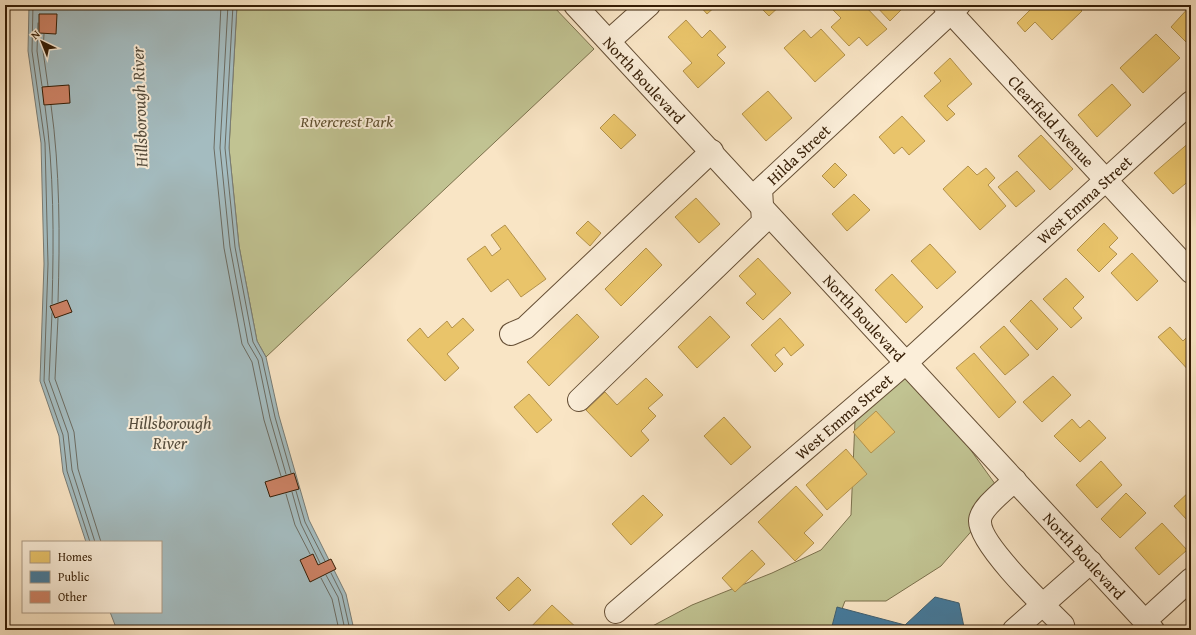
<svg xmlns="http://www.w3.org/2000/svg" width="1196" height="635" font-family="'Gentium Book Plus',serif">
<style>
.green{fill:#c1c392;stroke:#7b704c}
.water{fill:#a4bcc0;stroke:#787c75}
.homes{fill:#e9c46a;stroke:#b3924c}
.public{fill:#457b9d;stroke:#405f6f}
.lines{fill:none;stroke-linecap:round;stroke-linejoin:round}
.shore{stroke:#6c6c62;stroke-width:1}
.building{fill:#cc8265;stroke:#351d05}
.minor-casing{stroke:#664f35;stroke-width:24}
.minor{stroke:#fbeed9;stroke-width:22}
.labels{text-anchor:middle;dominant-baseline:central;stroke-width:4;stroke-linejoin:round;paint-order:stroke}
.street-label{font-size:16px;fill:#351d05;stroke:#fbeed9}
.park-label{font-size:16px;font-style:italic;fill:#5f4f2f;stroke:#fbeed9}
.water-label{font-size:17px;font-style:italic;fill:#564d3d;stroke:#fbeed9}
</style>
<rect width="100%" height="100%" fill="#f9e5c5"/>
<filter id="stains"><feTurbulence type="fractalNoise" baseFrequency=".005" numOctaves="4"/><feColorMatrix values="0 0 0 0 .2 0 0 0 0 .09 0 0 0 0 .02 0 0 0 .5 -.17"/></filter>
<radialGradient id="worn" r=".72"><stop offset=".6" stop-color="#630" stop-opacity="0"/><stop offset="1" stop-color="#630" stop-opacity=".3"/></radialGradient>
<!-- green -->
<path class="green" d="M237,5H552L594,49L266,357L257,341L239,246L229,148Z
M907,375L952,424L1003,495L941,566L886,601H845L834,630H645L692,605L772,573L821,550L851,515L855,420Z"/>
<!-- water -->
<path class="water" d="M29,5H237L229,148L239,246L257,341L266,357L279,416L309,520L346,594L354,630H117L110,612H161V542H86L63,472L59,436L40,381L44,264L41,143L28,51Z"/>
<!-- homes -->
<path class="homes" d="M699,5H717L707,14Z
M758,5H781L769,16Z
M838,5H864L887,29L867,46L859,37L849,46L831,27L841,18L833,10Z
M875,5H906L890,21Z
M1035,5H1076L1082,11L1052,40L1035,22L1025,32L1017,23Z
M1191,5V39L1187,43L1171,27Z
M686,20L702,38L710,30L726,47L717,55L725,63L698,88L683,71L692,63L668,37Z
M821,29L845,55L815,82L784,48L804,30L811,38Z
M1156,34L1180,58L1143,93L1120,68Z
M950,58L972,84L947,106L955,114L947,121L924,96L941,81L934,73Z
M1112,84L1131,105L1097,137L1078,115Z
M768,91L792,118L766,141L742,114Z
M614,114L636,135L621,149L600,128Z
M902,116L925,141L909,155L902,147L894,154L879,137Z
M1041,135L1073,169L1050,190L1018,156Z
M1191,141V179L1173,194L1154,173Z
M835,163L847,175L834,188L822,176Z
M968,166L977,175L986,168L995,178L988,185L1006,206L980,230L943,189Z
M1017,171L1035,191L1016,207L998,187Z
M854,194L870,210L847,231L832,214Z
M696,198L720,224L699,243L675,217Z
M588,221L601,233L590,246L576,233Z
M1104,223L1118,238L1109,247L1117,254L1099,272L1077,250Z
M505,225L546,279L521,297L508,279L491,292L467,259L485,246L492,256L501,249L491,235Z
M930,244L956,272L937,289L911,261Z
M646,248L662,265L621,306L605,289Z
M1132,253L1158,281L1137,301L1111,273Z
M758,258L791,293L763,320L746,303L756,294L739,276Z
M892,274L923,307L906,323L875,290Z
M1066,278L1084,297L1073,308L1082,318L1071,328L1043,299Z
M1031,300L1058,329L1037,350L1010,321Z
M577,314L599,337L549,386L527,362Z
M710,316L730,337L697,368L678,347Z
M463,318L474,330L447,354L459,368L445,381L407,340L420,328L428,338L447,321L452,328Z
M780,318L804,345L791,356L784,347L775,355L783,364L775,372L751,345Z
M1004,326L1029,355L1005,375L980,347Z
M1170,327L1183,341L1186,338L1191,343V373L1158,337Z
M974,353L1016,402L999,418L956,368Z
M1053,376L1071,395L1042,422L1023,402Z
M646,378L663,395L648,408L656,416L641,431L649,440L631,457L586,410L605,392L617,405Z
M529,394L552,420L537,433L514,407Z
M876,411L895,432L871,453L853,432Z
M724,417L751,447L731,465L704,436Z
M1072,419L1080,428L1089,420L1106,438L1080,462L1054,436Z
M846,449L867,474L827,510L806,485Z
M1101,461L1122,485L1097,508L1076,485Z
M796,486L823,515L804,533L814,543L795,561L758,522Z
M1191,490V516L1187,520L1174,506Z
M1126,493L1146,513L1120,538L1101,519Z
M643,495L663,515L631,545L612,524Z
M1162,523L1187,550L1159,575L1135,548Z
M752,550L765,564L735,592L722,578Z
M518,577L531,590L509,611L496,598Z
M552,605L579,630H528Z"/>
<!-- public -->
<path class="public" d="M935,597L959,603L964,627L962,630H831L837,607L905,625Z"/>
<g class="lines">
<!-- shore -->
<path class="shore" d="M33,5L32,51L45,143L48,264L44,381L63,435L67,471L90,542
M221,5L214,148L224,248L242,344L252,362L264,420L281,476
M228,5L220,148L230,247L248,343L258,360L270,418L286,474
M233,5L225,148L235,247L253,342L262,358L275,417L291,473
M38,23L37,51L42,86
M44,34L43,51L48,86
M51,105C60,170 60,237 58,302
M45,106C54,171 54,238 52,304
M52,313L49,380L68,433L72,470L95,542
M58,318L55,379L74,432L78,469L101,542
M296,491L305,522L325,561
M292,492L301,524L320,563
M286,494L295,525L310,554
M331,573L342,595L350,630
M326,575L338,597L345,630
M321,578L332,599L339,630"/>
</g>
<!-- building -->
<path class="building" d="M39,14H57L56,34L39,33Z
M69,85L70,103L44,105L42,87Z
M67,300L72,312L55,318L50,306Z
M294,473L299,489L270,497L265,482Z
M313,554L318,565L331,559L336,569L310,582L300,560Z"/>
<g class="lines">
<defs>
<g id="minor">
<path id="s1" d="M575,5L1153,630"/>
<path id="s2" d="M944,5L1191,272"/>
<path d="M609,41L649,5"/>
<path d="M511,334L525,328L712,151"/>
<path id="s3" d="M579,400L763,222L761,189L959,5"/>
<path d="M1015,480C1006,489 980,508 980,521C979,544 1046,608 1063,625L1064,630"/>
<path id="s4" d="M616,612L907,362L1191,102"/>
<path d="M1145,621L1191,579"/>
<path d="M1014,630L1091,562"/>
</g>
</defs>
<!-- minor casing -->
<use href="#minor" class="minor-casing"/>
<!-- minor -->
<use href="#minor" class="minor"/>
</g>
<g class="labels">
<!-- street labels -->
<g class="street-label">
<text stroke="none"><textPath href="#s1" startOffset="102">North Boulevard</textPath></text>
<text stroke="none"><textPath href="#s2" startOffset="158">Clearfield Avenue</textPath></text>
<text stroke="none"><textPath href="#s3" startOffset="340">Hilda Street</textPath></text>
<text stroke="none"><textPath href="#s4" startOffset="624">West Emma Street</textPath></text>
<text stroke="none"><textPath href="#s1" startOffset="426">North Boulevard</textPath></text>
<text stroke="none"><textPath href="#s4" startOffset="300">West Emma Street</textPath></text>
<text stroke="none"><textPath href="#s1" startOffset="750">North Boulevard</textPath></text>
</g>
<!-- park labels -->
<g class="park-label">
<text x="347" y="121">Rivercrest Park</text>
</g>
<!-- water labels -->
<g class="water-label">
<text transform="translate(139 107) rotate(-92)">Hillsborough River</text>
<text x="170" y="422">Hillsborough<tspan x="170" dy="20">River</tspan></text>
</g>
</g>
<!-- margin -->
<rect width="1196" height="635" fill="none" stroke="#f9e5c5" stroke-width="20"/>
<rect x="6" y="6" width="1184" height="623" fill="none" stroke="#351d05" stroke-width="2"/>
<rect x="10" y="10" width="1176" height="615" fill="none" stroke="#351d05"/>
<!-- legend -->
<rect x="22" y="541" width="140" height="72" fill="#fbeed9" stroke="#ac9a84"/>
<rect x="30" y="551" width="20" height="12" fill="#e9c46a" stroke="#ac9a84"/>
<text x="58" y="561" font-size="12" fill="#351d05">Homes</text>
<rect x="30" y="571" width="20" height="12" fill="#457b9d" stroke="#ac9a84"/>
<text x="58" y="581" font-size="12" fill="#351d05">Public</text>
<rect x="30" y="591" width="20" height="12" fill="#cc8265" stroke="#ac9a84"/>
<text x="58" y="601" font-size="12" fill="#351d05">Other</text>
<!-- north arrow -->
<g transform="translate(42 42) rotate(317)" stroke="#fbeed9" stroke-width="3" paint-order="stroke">
<path d="M0-3L7 15L0 10L-7 15Z" fill="#351d05"/>
<text y="-6" font-size="11" font-weight="bold" text-anchor="middle" fill="#351d05">N</text>
</g>
<rect width="100%" height="100%" filter="url(#stains)"/>
<rect width="100%" height="100%" fill="url(#worn)"/>
</svg>
